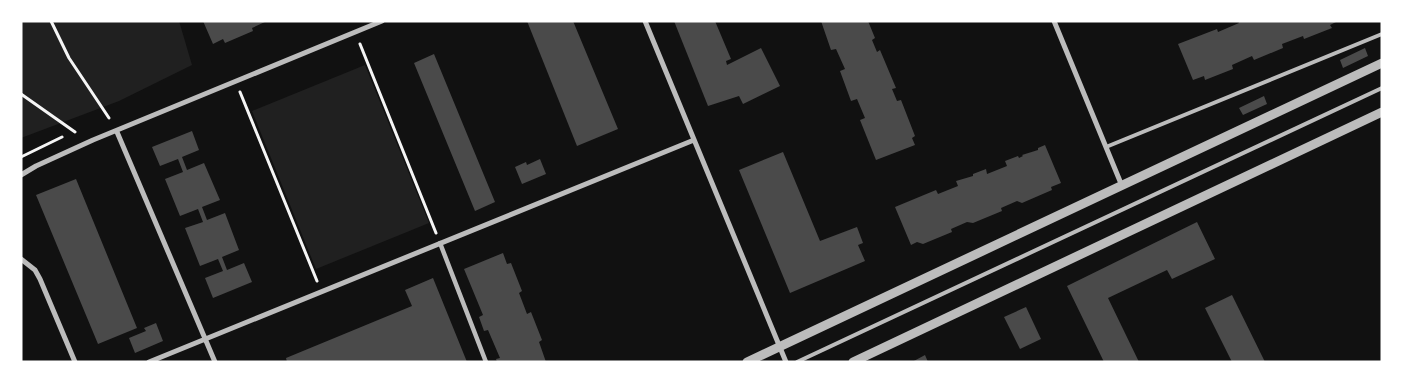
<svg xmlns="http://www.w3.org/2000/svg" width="1403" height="383" font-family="Montserrat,sans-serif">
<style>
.green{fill:#202020}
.building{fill:#4a4a4a}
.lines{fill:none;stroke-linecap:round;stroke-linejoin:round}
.path{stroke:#f5f5f5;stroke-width:3}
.service{stroke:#bcbcbc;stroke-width:4}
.pedestrian{stroke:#bcbcbc;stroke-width:4.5}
.minor{stroke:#bcbcbc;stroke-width:5}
.tertiary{stroke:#bcbcbc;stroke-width:9}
</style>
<rect width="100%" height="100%" fill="#111"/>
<!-- green -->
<path class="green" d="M21,21H179L192,65L119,101L21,138Z
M365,65L429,223L316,269L252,111Z"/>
<!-- building -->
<path class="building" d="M203,21H267L252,28L253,31L225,43L223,39L213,44Z
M527,21H573L618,129L577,146Z
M674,21H715L731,59L726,61L727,65L761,48L780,86L743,104L739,96L708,106Z
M821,21H868L875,38L872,40L877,52L880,50L896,88L892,89L897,101L901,100L915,136L912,138L915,145L876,160L860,120L865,118L857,99L851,101L840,71L845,69L836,49L831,50Z
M1238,21H1338L1330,25L1332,28L1304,39L1303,36L1282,44L1283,48L1254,60L1252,56L1232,65L1233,69L1205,80L1204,76L1193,80L1178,44L1217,29L1218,32L1239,23Z
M1365,48L1368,56L1343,68L1340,60Z
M434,54L495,202L475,211L414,63Z
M1264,96L1267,104L1243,115L1239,108Z
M192,131L199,150L182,157L187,170L204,163L220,200L202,207L207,220L225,213L239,250L222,257L227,270L244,263L252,282L213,298L205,278L223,271L218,259L200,266L185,228L203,222L198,209L180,216L165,179L183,172L178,159L160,166L152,147Z
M1045,145L1061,183L1051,187L1052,190L1022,203L1017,201L1001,208L1002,211L973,223L967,222L951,229L952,232L923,244L917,242L911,245L895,207L936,190L938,194L958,186L956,181L973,176V174L986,169L987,174L1007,166L1005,161L1018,156L1019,158L1023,156L1022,155L1038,150V148Z
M783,152L820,241L857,227L863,243L858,245L865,261L790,293L739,170Z
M540,159L546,174L522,184L515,167L526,162L527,165Z
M76,179L137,328L98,344L36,195Z
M1197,222L1215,259L1172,279L1167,270L1108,298L1139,362H1104L1067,286Z
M503,253L507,264L511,263L522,291L519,293L527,314L531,312L542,340L539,342L546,362H497L496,359L500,358L488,330L484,331L479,317L483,315L464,269Z
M433,278L467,362H287L286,358L412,306L405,290Z
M1232,295L1265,362H1232L1205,308Z
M1026,307L1041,339L1020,349L1004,317Z
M156,323L163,341L135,353L129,338L146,331L144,328Z
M925,355L928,362H912Z"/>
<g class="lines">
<!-- path -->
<path class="path" d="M51,21L69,58L109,118
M360,44L436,233
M240,92L317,281
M21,94L75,132
M21,157L62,137"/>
<!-- service -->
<path class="service" d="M1106,147L1382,34
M797,362L1382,88"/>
<!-- pedestrian -->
<path class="pedestrian" d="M440,243L486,362"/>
<!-- minor -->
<path class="minor" d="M645,21L786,362
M1054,21L1122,186
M117,132L215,362
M21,175L36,166L93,140L382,21
M21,259L35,270L40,279L75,362
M149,362L694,140"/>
<!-- tertiary -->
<path class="tertiary" d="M747,362L1382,63
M853,362L1382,112"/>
</g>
<!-- border -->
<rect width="1403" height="383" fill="none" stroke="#ffffff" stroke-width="45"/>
</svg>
